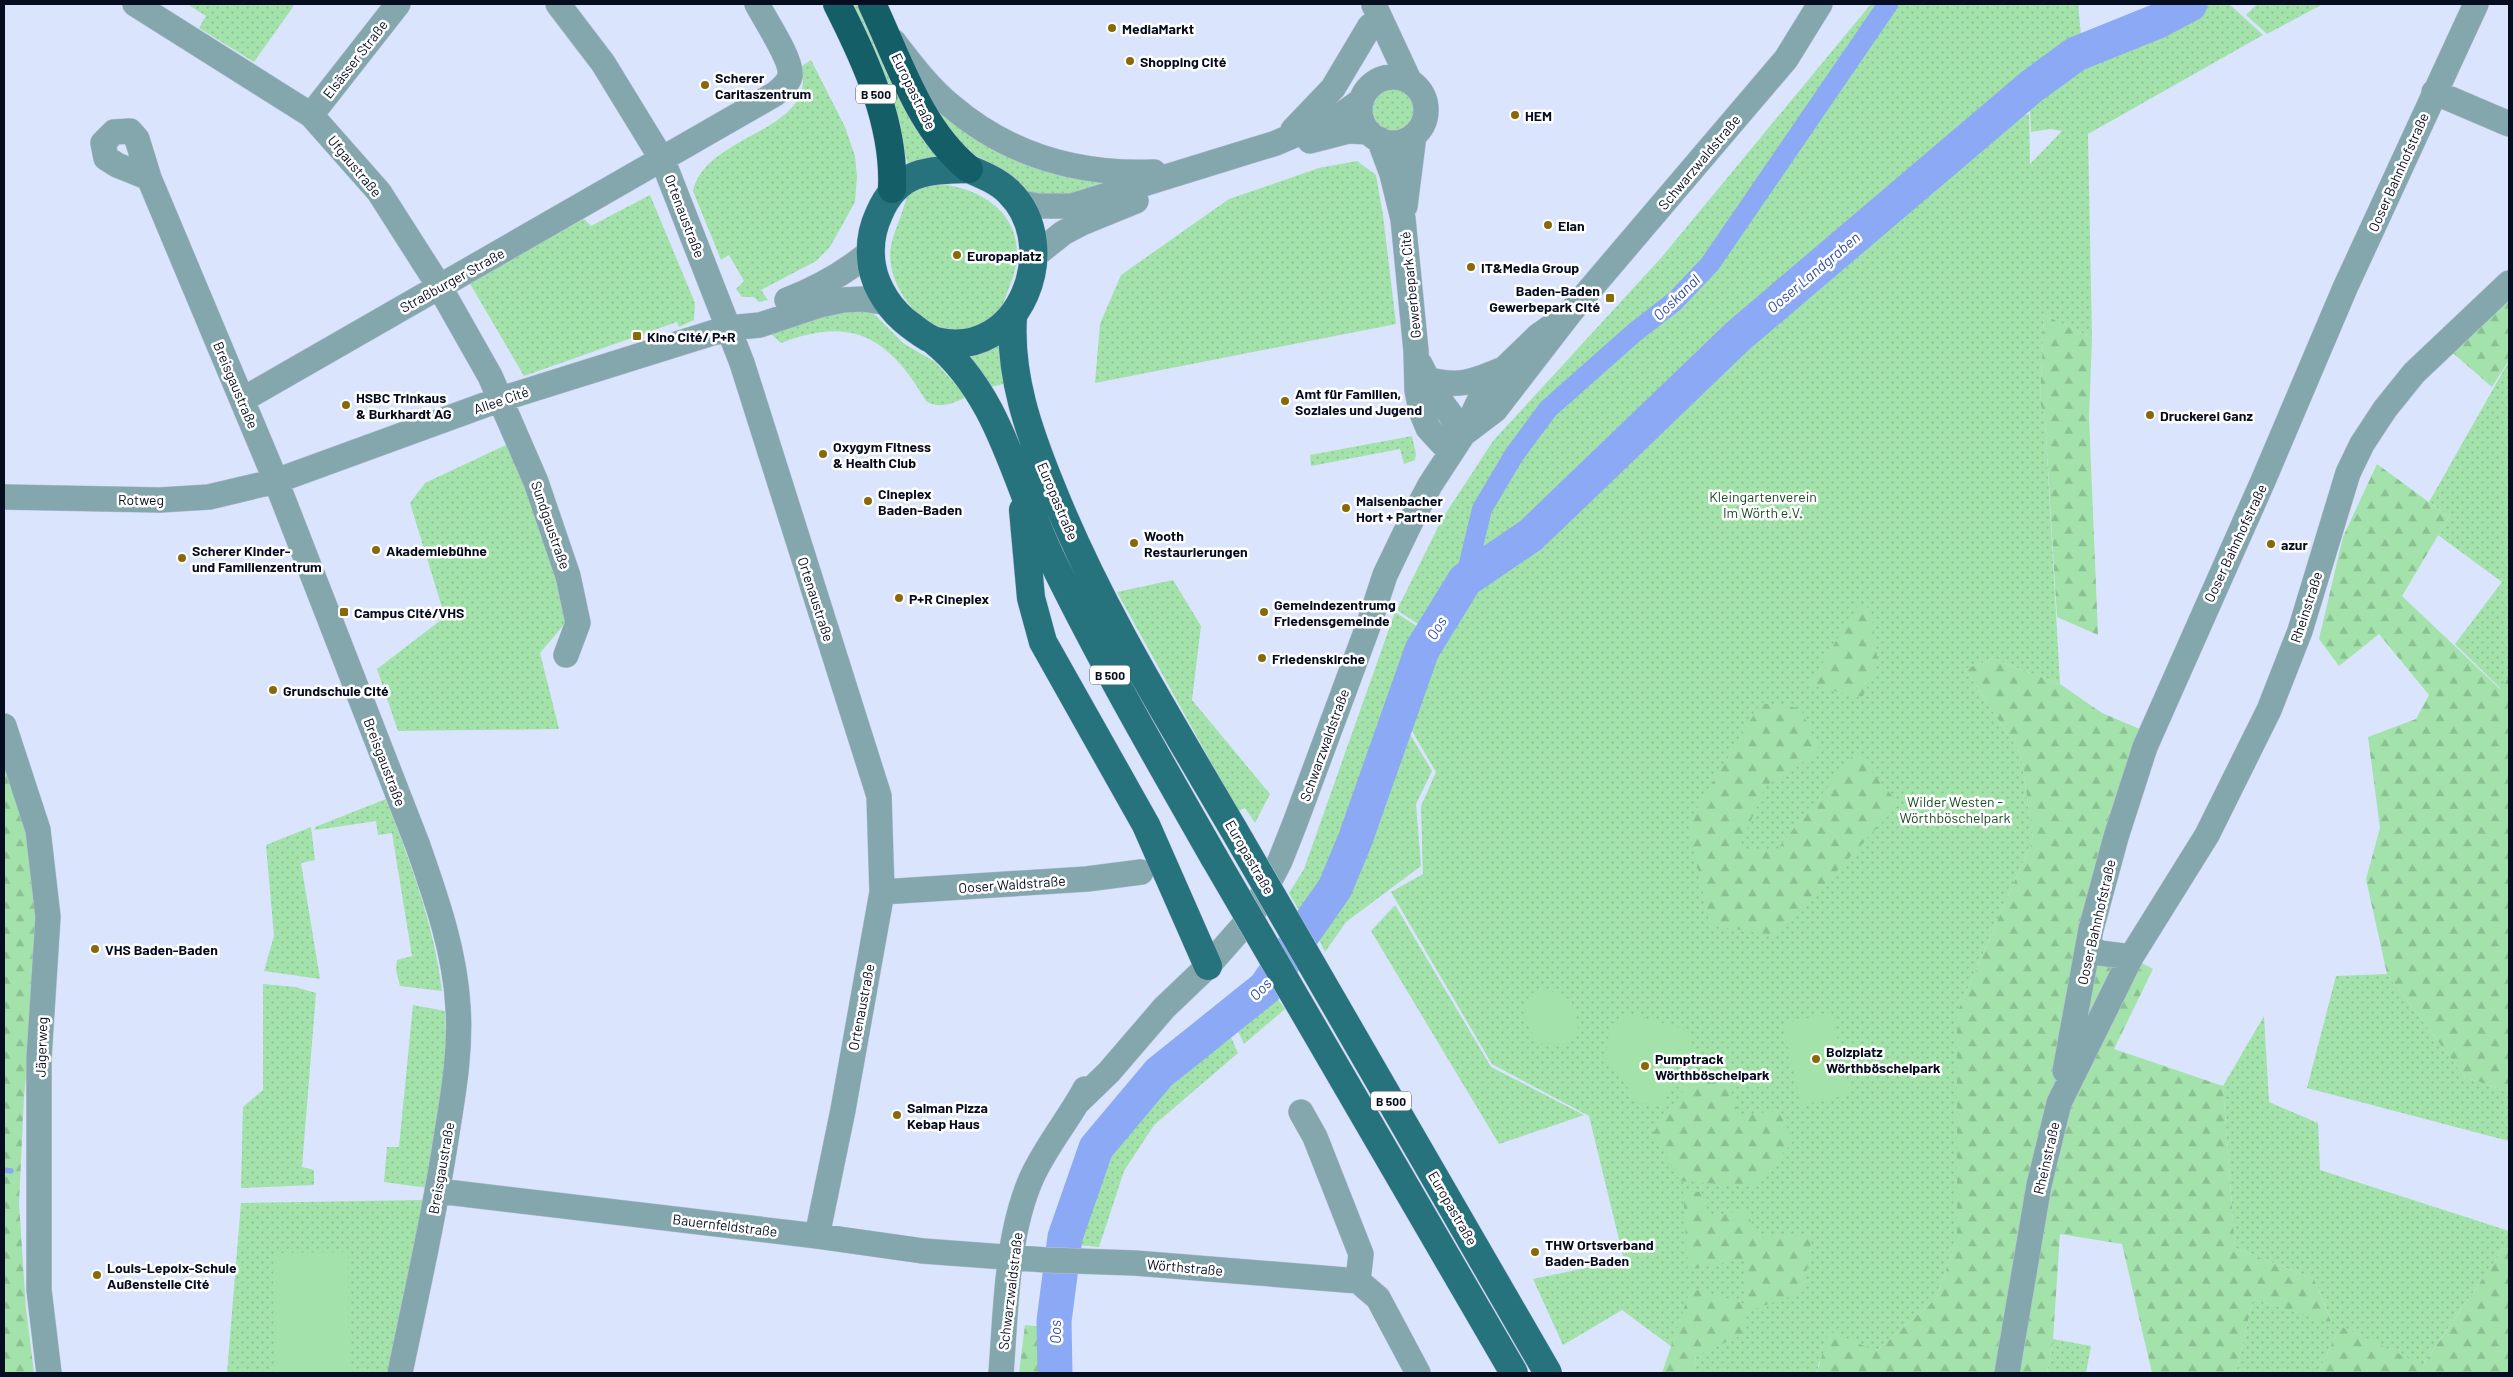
<svg xmlns="http://www.w3.org/2000/svg" width="2513" height="1377" font-family="Barlow,sans-serif">
<style>
.green{fill:url(#green-dots);fill-rule:evenodd}
.forest{fill:url(#forest-firs)}
.pitch{fill:#a3e2aa}
.lines{fill:none;stroke-linecap:round;stroke-linejoin:round}
.stream{stroke:#8ca9f5;stroke-width:5.5}
.canal{stroke:#8ca9f5;stroke-width:20}
.river{stroke:#8ca9f5;stroke-width:35}
.minor-casing{stroke:#b8c2da;stroke-width:26}
.major-casing{stroke:#b8c2da;stroke-width:29}
.highway-casing{stroke:#b8c2da;stroke-width:29}
.minor{stroke:#84a7ad;stroke-width:25}
.major{stroke:#27737d;stroke-width:28}
.highway{stroke:#135e67;stroke-width:28}
.major-bridge-casing{stroke:#b8c2da;stroke-width:29;stroke-linecap:butt}
.major-bridge{stroke:#27737d;stroke-width:28}
.poi-dot{fill:#886906;stroke:#fff;stroke-width:2}
.labels{text-anchor:middle;dominant-baseline:central;stroke-width:5;stroke-linejoin:round;paint-order:stroke}
.shield{fill:#fff;stroke:#515664;stroke-width:1}
.shield-label{font-size:12px;font-weight:bold;fill:#070d21}
.poi-label{font-size:14px;font-weight:bold;fill:#070d21;stroke:#fff;text-anchor:start}
.street-label{font-size:14px;fill:#070d21;stroke:#fff}
.park-label{font-size:14px;fill:#1b4e25;stroke:#fff}
.water-label{font-size:15px;font-style:italic;fill:#334ea5;stroke:#fff}
</style>
<defs>
<pattern id="green-dots" width="8" height="8" patternUnits="userSpaceOnUse" patternTransform="scale(1.25)"><rect width="8" height="8" fill="#a3e2aa"/><path d="M2 2h.1M6 6h.1" fill="none" stroke="#8bc192" stroke-width="1.8" stroke-linecap="round"/></pattern>
<pattern id="forest-firs" width="22" height="20" patternUnits="userSpaceOnUse" patternTransform="scale(1.25)"><rect width="22" height="20" fill="#a3e2aa"/><path d="M5 1l3.5 6h-7zM16 11l3.5 6h-7z" fill="#8bc192"/></pattern>
</defs>
<rect width="100%" height="100%" fill="#dae4fd"/>
<!-- green -->
<path class="green" d="M191,4H295L254,62L199,28L206,16L190,6Z
M852,4H858L911,116L940,162L909,169L889,90L879,59Z
M1871,4H2078L2081,35L2136,24L2176,4H2229L2263,35L2088,134L2092,338L2044,315L2040,402L2045,419L2060,684L1993,659L1965,669L2021,754L2033,839L1957,1013V1238L1936,1299L1876,1351L1819,1362L1817,1373H1693L1696,1356L1672,1347L1622,1310L1563,1345L1533,1279L1624,1260L1589,1116L1492,1064L1391,892L1423,874L1421,806L1436,772L1408,724L1420,678L1476,580L1520,544L1511,532L1460,571L1421,626L1397,610L1442,519L1493,441L1661,258ZM2030,111L2031,132L2051,129L2062,131L2030,164L2029,114L2000,121Z
M2257,4H2323L2267,34L2246,15Z
M811,60L845,127L855,156L857,176L855,202L830,247L816,261L761,290L768,300L759,302L754,297H742L736,289L744,281L729,255L721,260L693,191C704,142 786,134 801,93C804,84 803,74 802,66Z
M1373 110a21 21 0 1 1 42 0a21 21 0 1 1-42 0Z
M928,94L940,104L1122,182L1062,201L1029,192L1005,171L975,155L959,140L947,127Z
M1357,161L1376,175L1383,215L1396,324L1095,383L1100,324L1121,275L1229,199L1319,168Z
M939,184C997,190 1034,230 1009,288C1006,295 1004,304 1000,309C994,318 981,325 973,331C964,331 951,332 942,329C912,319 885,278 891,246C895,227 905,210 908,190Z
M650,195L695,303L694,320L679,327L677,322L524,376L469,282L584,219L591,226Z
M866,309L875,315L903,343L935,362L967,397C953,403 940,410 926,401C889,338 853,315 781,343L771,334L812,316Z
M1001,343L1007,383L991,387L968,354L989,349Z
M2509,361V677L2501,689L2455,644L2502,582L2438,535L2449,517L2429,502Z
M1412,436L1416,454L1415,460L1404,464L1400,449L1311,466L1310,455Z
M508,444L556,564L568,620L540,653L559,729L398,731L377,669L445,617L410,503L425,483Z
M1173,580L1201,626L1192,700L1270,794L1255,823L1245,808L1238,811L1117,592Z
M1395,612L1421,629L1330,883L1305,921L1289,893L1304,869Z
M1407,729L1432,771L1416,804L1421,866L1346,922L1325,952L1316,934L1385,808Z
M386,799C410,862 434,924 442,991L400,986L396,970L397,960L412,956L392,833L378,835L376,821L315,830V827Z
M311,827L315,860L301,863L320,979L264,971L274,936L266,845Z
M1395,905L1491,1067L1584,1115L1499,1144L1371,931Z
M2387,974L2465,1077L2509,1092V1141L2307,1088L2336,976Z
M263,984L295,987L316,993L302,1167L314,1170V1185L241,1188L243,1107L263,1090Z
M1275,995L1285,1009L1244,1044L1236,1027Z
M413,1005L445,1011L447,1064L428,1188L384,1182L387,1147H399Z
M2264,1016L2269,1102L2318,1123L2320,1170L2509,1231V1247L2503,1249L2422,1366L2340,1326L2318,1373H2236L2253,1299L2332,1323L2314,1279L2235,1248L2223,1086Z
M1230,1035L1238,1053L1154,1125L1124,1171L1099,1247L1077,1245L1094,1193L1113,1146L1135,1114Z
M424,1200L387,1373H227L241,1203Z
M2053,1339L2091,1346L2086,1373H2047Z"/>
<!-- forest -->
<path class="forest" d="M2509,288V360L2492,387L2447,348Z
M2044,315L2092,338L2089,417L2098,635L2057,617L2045,419L2040,402Z
M2377,464L2449,517L2402,596L2500,689L2509,677V1092L2465,1077L2387,974L2366,879L2380,828L2368,737L2416,719L2429,695L2379,634L2339,666L2319,639L2343,537Z
M1859,604L1871,609L1878,664L1862,698L1809,685Z
M1993,659L2060,684L2102,713L2147,732L2088,946L2131,957L2153,969L2114,1049L2223,1086L2235,1248L2314,1279L2332,1324L2253,1299L2236,1373H2152L2122,1244L2060,1234L2053,1339L2047,1373H1817L1829,1331L1876,1351L1936,1299L1957,1238V1013L2033,839L2021,754L1965,669Z
M1761,703L1800,708L1820,751L1766,786L1739,848L1775,852L1856,752L1899,804L1777,936L1710,925L1688,823Z
M4,726L38,830L33,1008L24,1097L19,1203L26,1309L34,1373H4Z
M1701,1066L1725,1071L1739,1115L1778,1111L1794,1140L1754,1187L1680,1181L1653,1133Z
M1683,1191L1700,1192L1711,1217L1745,1209L1757,1234L1812,1237L1803,1292L1746,1312L1743,1334L1696,1356L1693,1373H1662L1691,1288L1746,1304L1747,1258L1688,1270Z
M2509,1247V1373H2318L2340,1326L2423,1365L2503,1249Z
M1025,1325L1045,1327L1046,1373H1019Z"/>
<!-- pitch -->
<path class="pitch" d="M1545,989C1574,1000 1574,999 1578,1030C1566,1048 1544,1054 1531,1031C1526,1024 1526,1012 1524,1004L1532,993Z
M1832,1013L1850,1094L1801,1105L1783,1024Z
M1629,1014L1688,1030L1692,1045L1671,1074L1665,1106L1639,1103L1606,1057L1610,1025Z
M348,1252L349,1373H274L273,1253Z"/>
<g class="lines">
<!-- stream -->
<path class="stream" d="M4,1170L11,1171"/>
<!-- canal -->
<path class="canal" d="M1465,580L1482,509L1514,455L1548,409L1635,332L1675,301L1710,264L1888,4"/>
<!-- river -->
<path class="river" d="M1055,1373L1054,1321L1065,1237L1096,1148L1159,1073L1265,988L1335,888L1355,840L1422,650L1465,580L1531,535L1738,336L2032,86L2076,54L2158,21L2190,4"/>
<defs>
<path id="minor" d="M135,4L311,115L379,192L439,286L490,376L536,482L568,576L578,623L566,655
M558,4L603,63L663,161L742,363L879,796L882,892L843,1110L817,1236
M1374,5L1409,80
M894,42C911,64 929,88 950,105C1008,155 1079,175 1154,172
M1360 110a33 33 0 1 1 66 0a33 33 0 1 1-66 0Z
M2434,92L2509,124
M311,115L398,4
M1293,130L1333,88L1370,26
M1379,139L1392,174L1403,219L1416,351L1417,390L1421,411L1428,428L1451,453
M1310,141L1349,131L1369,132
M149,178L117,165L106,158L103,143L114,132L130,131L137,139L149,178L276,481L418,846C436,898 455,951 458,1007C461,1052 453,1095 446,1139C434,1218 416,1295 400,1373
M1017,202L1038,206H1072L1276,143L1341,115L1362,100
M1405,206L1414,135
M1033,257L1063,233L1082,223L1136,201
M787,300C818,288 844,274 870,252
M1420,364L1434,392L1464,433
M1427,379C1458,388 1472,382 1501,370
M242,400L775,94C781,89 788,84 790,76C793,61 764,18 757,4
M1466,432L1495,410L1569,314L1786,59L1820,4
M4,497L160,500L209,497L276,481L501,399L728,328L760,325L820,305L843,300L863,299L888,303
M4,726L38,830L48,917L39,1058V1290L49,1373
M882,892L1087,879L1141,872
M2088,946L2100,953L2131,957
M2065,1071L2091,929L2116,837L2145,747L2263,481L2345,288L2476,4
M1077,1103L1109,1072L1164,1008L1208,966L1251,917L1280,861L1295,823L1370,621L1385,575L1411,521L1430,485L1464,433L1480,399L1505,368L1538,336L1569,314
M1301,1112L1315,1137L1361,1254L1358,1281
M438,1191L817,1236L923,1251L1046,1260L1135,1263L1358,1281L1378,1298L1418,1373
M1001,1373C1006,1311 1006,1235 1032,1177C1046,1146 1069,1119 1085,1089
M2007,1373L2039,1185L2059,1103L2131,957L2207,835L2269,710L2300,631L2348,473L2362,444L2385,409L2414,373L2509,283"/>
<path id="major" d="M969,169C983,175 998,181 1009,192C1064,246 1020,362 936,341C927,339 917,330 910,325C891,311 876,289 872,266C869,247 871,231 879,214C897,171 927,170 969,169Z
M1013,317C1009,376 1029,432 1051,486C1099,607 1168,717 1234,830
M934,341C1002,396 1016,488 1053,562C1103,664 1159,761 1215,859
M1023,510L1031,598L1043,642L1146,825L1208,966"/>
<path id="highway" d="M837,4C866,61 895,124 892,189
M872,4C899,61 919,128 969,169"/>
</defs>
<!-- minor casing -->
<use href="#minor" class="minor-casing"/>
<!-- major casing -->
<use href="#major" class="major-casing"/>
<!-- highway casing -->
<use href="#highway" class="highway-casing"/>
<!-- minor -->
<use href="#minor" class="minor"/>
<!-- major -->
<use href="#major" class="major"/>
<!-- highway -->
<use href="#highway" class="highway"/>
<defs>
<path id="major-bridge" d="M1234,830L1548,1373
M1215,859L1514,1373"/>
</defs>
<!-- major-bridge casing -->
<use href="#major-bridge" class="major-bridge-casing"/>
<!-- major-bridge -->
<use href="#major-bridge" class="major-bridge"/>
</g>
<!-- markers -->
<g class="poi-dot">
<circle cx="1112" cy="28" r="5"/>
<circle cx="1130" cy="61" r="5"/>
<circle cx="705" cy="85" r="5"/>
<circle cx="1515" cy="115" r="5"/>
<circle cx="1548" cy="225" r="5"/>
<circle cx="957" cy="255" r="5"/>
<circle cx="1471" cy="267" r="5"/>
<rect x="1605" y="293" width="10" height="10" rx="2.5"/>
<rect x="632" y="331" width="10" height="10" rx="2.5"/>
<circle cx="1285" cy="401" r="5"/>
<circle cx="346" cy="405" r="5"/>
<circle cx="2150" cy="415" r="5"/>
<circle cx="823" cy="454" r="5"/>
<circle cx="868" cy="501" r="5"/>
<circle cx="1346" cy="508" r="5"/>
<circle cx="1134" cy="543" r="5"/>
<circle cx="2271" cy="544" r="5"/>
<circle cx="376" cy="550" r="5"/>
<circle cx="182" cy="558" r="5"/>
<circle cx="899" cy="598" r="5"/>
<rect x="339" y="607" width="10" height="10" rx="2.5"/>
<circle cx="1264" cy="612" r="5"/>
<circle cx="1262" cy="658" r="5"/>
<circle cx="273" cy="690" r="5"/>
<circle cx="95" cy="949" r="5"/>
<circle cx="1816" cy="1059" r="5"/>
<circle cx="1645" cy="1066" r="5"/>
<circle cx="897" cy="1115" r="5"/>
<circle cx="1535" cy="1252" r="5"/>
<circle cx="97" cy="1275" r="5"/>
</g>
<g class="labels">
<!-- shield labels -->
<g class="shield">
<rect x="856" y="84.5" width="40" height="19" rx="4"/>
<rect x="1090" y="665.5" width="40" height="19" rx="4"/>
<rect x="1371" y="1091.5" width="40" height="19" rx="4"/>
</g>
<g class="shield-label">
<text x="876" y="94">B 500</text>
<text x="1110" y="675">B 500</text>
<text x="1391" y="1101">B 500</text>
</g>
<!-- poi labels -->
<g class="poi-label">
<text x="1122" y="28">MediaMarkt</text>
<text x="1140" y="61">Shopping Cité</text>
<text x="715" y="77">Scherer<tspan x="715" dy="16">Caritaszentrum</tspan></text>
<text x="1525" y="115">HEM</text>
<text x="1558" y="225">Elan</text>
<text x="967" y="255">Europaplatz</text>
<text x="1481" y="267">IT&amp;Media Group</text>
<text x="1600" y="290" text-anchor="end">Baden-Baden<tspan x="1600" dy="16">Gewerbepark Cité</tspan></text>
<text x="647" y="336">Kino Cité/ P+R</text>
<text x="1295" y="393">Amt für Familien,<tspan x="1295" dy="16">Soziales und Jugend</tspan></text>
<text x="356" y="397">HSBC Trinkaus<tspan x="356" dy="16">&amp; Burkhardt AG</tspan></text>
<text x="2160" y="415">Druckerei Ganz</text>
<text x="833" y="446">Oxygym Fitness<tspan x="833" dy="16">&amp; Health Club</tspan></text>
<text x="878" y="493">Cineplex<tspan x="878" dy="16">Baden-Baden</tspan></text>
<text x="1356" y="500">Maisenbacher<tspan x="1356" dy="16">Hort + Partner</tspan></text>
<text x="1144" y="535">Wooth<tspan x="1144" dy="16">Restaurierungen</tspan></text>
<text x="2281" y="544">azur</text>
<text x="192" y="550">Scherer Kinder-<tspan x="192" dy="16">und Familienzentrum</tspan></text>
<text x="386" y="550">Akademiebühne</text>
<text x="909" y="598">P+R Cineplex</text>
<text x="1274" y="604">Gemeindezentrumg<tspan x="1274" dy="16">Friedensgemeinde</tspan></text>
<text x="354" y="612">Campus Cité/VHS</text>
<text x="1272" y="658">Friedenskirche</text>
<text x="283" y="690">Grundschule Cité</text>
<text x="105" y="949">VHS Baden-Baden</text>
<text x="1826" y="1051">Bolzplatz<tspan x="1826" dy="16">Wörthböschelpark</tspan></text>
<text x="1655" y="1058">Pumptrack<tspan x="1655" dy="16">Wörthböschelpark</tspan></text>
<text x="907" y="1107">Salman Pizza<tspan x="907" dy="16">Kebap Haus</tspan></text>
<text x="1545" y="1244">THW Ortsverband<tspan x="1545" dy="16">Baden-Baden</tspan></text>
<text x="107" y="1267">Louis-Lepoix-Schule<tspan x="107" dy="16">Außenstelle Cité</tspan></text>
</g>
<!-- street labels -->
<g class="street-label">
<text transform="translate(355 59) rotate(-52)">Elsässer Straße</text>
<text transform="translate(914 91) rotate(64)">Europastraße</text>
<text transform="translate(1699 162) rotate(-50)">Schwarzwaldstraße</text>
<text transform="translate(355 166) rotate(50)">Ufgaustraße</text>
<text transform="translate(2398 172) rotate(-66)">Ooser Bahnhofstraße</text>
<text transform="translate(685 216) rotate(69)">Ortenaustraße</text>
<text transform="translate(452 280) rotate(-29)">Straßburger Straße</text>
<text transform="translate(1410 285) rotate(-96)">Gewerbepark Cité</text>
<text transform="translate(236 385) rotate(67)">Breisgaustraße</text>
<text transform="translate(501 400) rotate(-19)">Allee Cité</text>
<text x="141" y="499">Rotweg</text>
<text transform="translate(1058 501) rotate(67)">Europastraße</text>
<text transform="translate(551 525) rotate(71)">Sundgaustraße</text>
<text transform="translate(2235 543) rotate(-65)">Ooser Bahnhofstraße</text>
<text transform="translate(816 599) rotate(72)">Ortenaustraße</text>
<text transform="translate(2306 607) rotate(-72)">Rheinstraße</text>
<text transform="translate(1324 745) rotate(-70)">Schwarzwaldstraße</text>
<text transform="translate(385 762) rotate(69)">Breisgaustraße</text>
<text transform="translate(1250 857) rotate(60)">Europastraße</text>
<text transform="translate(1012 884) rotate(-4)">Ooser Waldstraße</text>
<text transform="translate(2096 922) rotate(-77)">Ooser Bahnhofstraße</text>
<text transform="translate(861 1007) rotate(-79)">Ortenaustraße</text>
<text transform="translate(41 1047) rotate(-88)">Jägerweg</text>
<text transform="translate(2046 1158) rotate(-77)">Rheinstraße</text>
<text transform="translate(441 1168) rotate(-80)">Breisgaustraße</text>
<text transform="translate(1453 1208) rotate(60)">Europastraße</text>
<text transform="translate(725 1225) rotate(7)">Bauernfeldstraße</text>
<text transform="translate(1185 1267) rotate(5)">Wörthstraße</text>
<text transform="translate(1010 1291) rotate(-83)">Schwarzwaldstraße</text>
</g>
<!-- park labels -->
<g class="park-label">
<text x="1763" y="496">Kleingartenverein<tspan x="1763" dy="16">Im Wörth e.V.</tspan></text>
<text x="1955" y="801">Wilder Westen -<tspan x="1955" dy="16">Wörthböschelpark</tspan></text>
</g>
<!-- water labels -->
<g class="water-label">
<text transform="translate(1813 272) rotate(-40)">Ooser Landgraben</text>
<text transform="translate(1676 297) rotate(-44)">Ooskanal</text>
<text transform="translate(1436 628) rotate(-59)">Oos</text>
<text transform="translate(1260 989) rotate(-46)">Oos</text>
<text transform="translate(1055 1332) rotate(-90)">Oos</text>
</g>
</g>
<!-- border -->
<rect width="2513" height="1377" fill="none" stroke="#070d21" stroke-width="10"/>
</svg>
